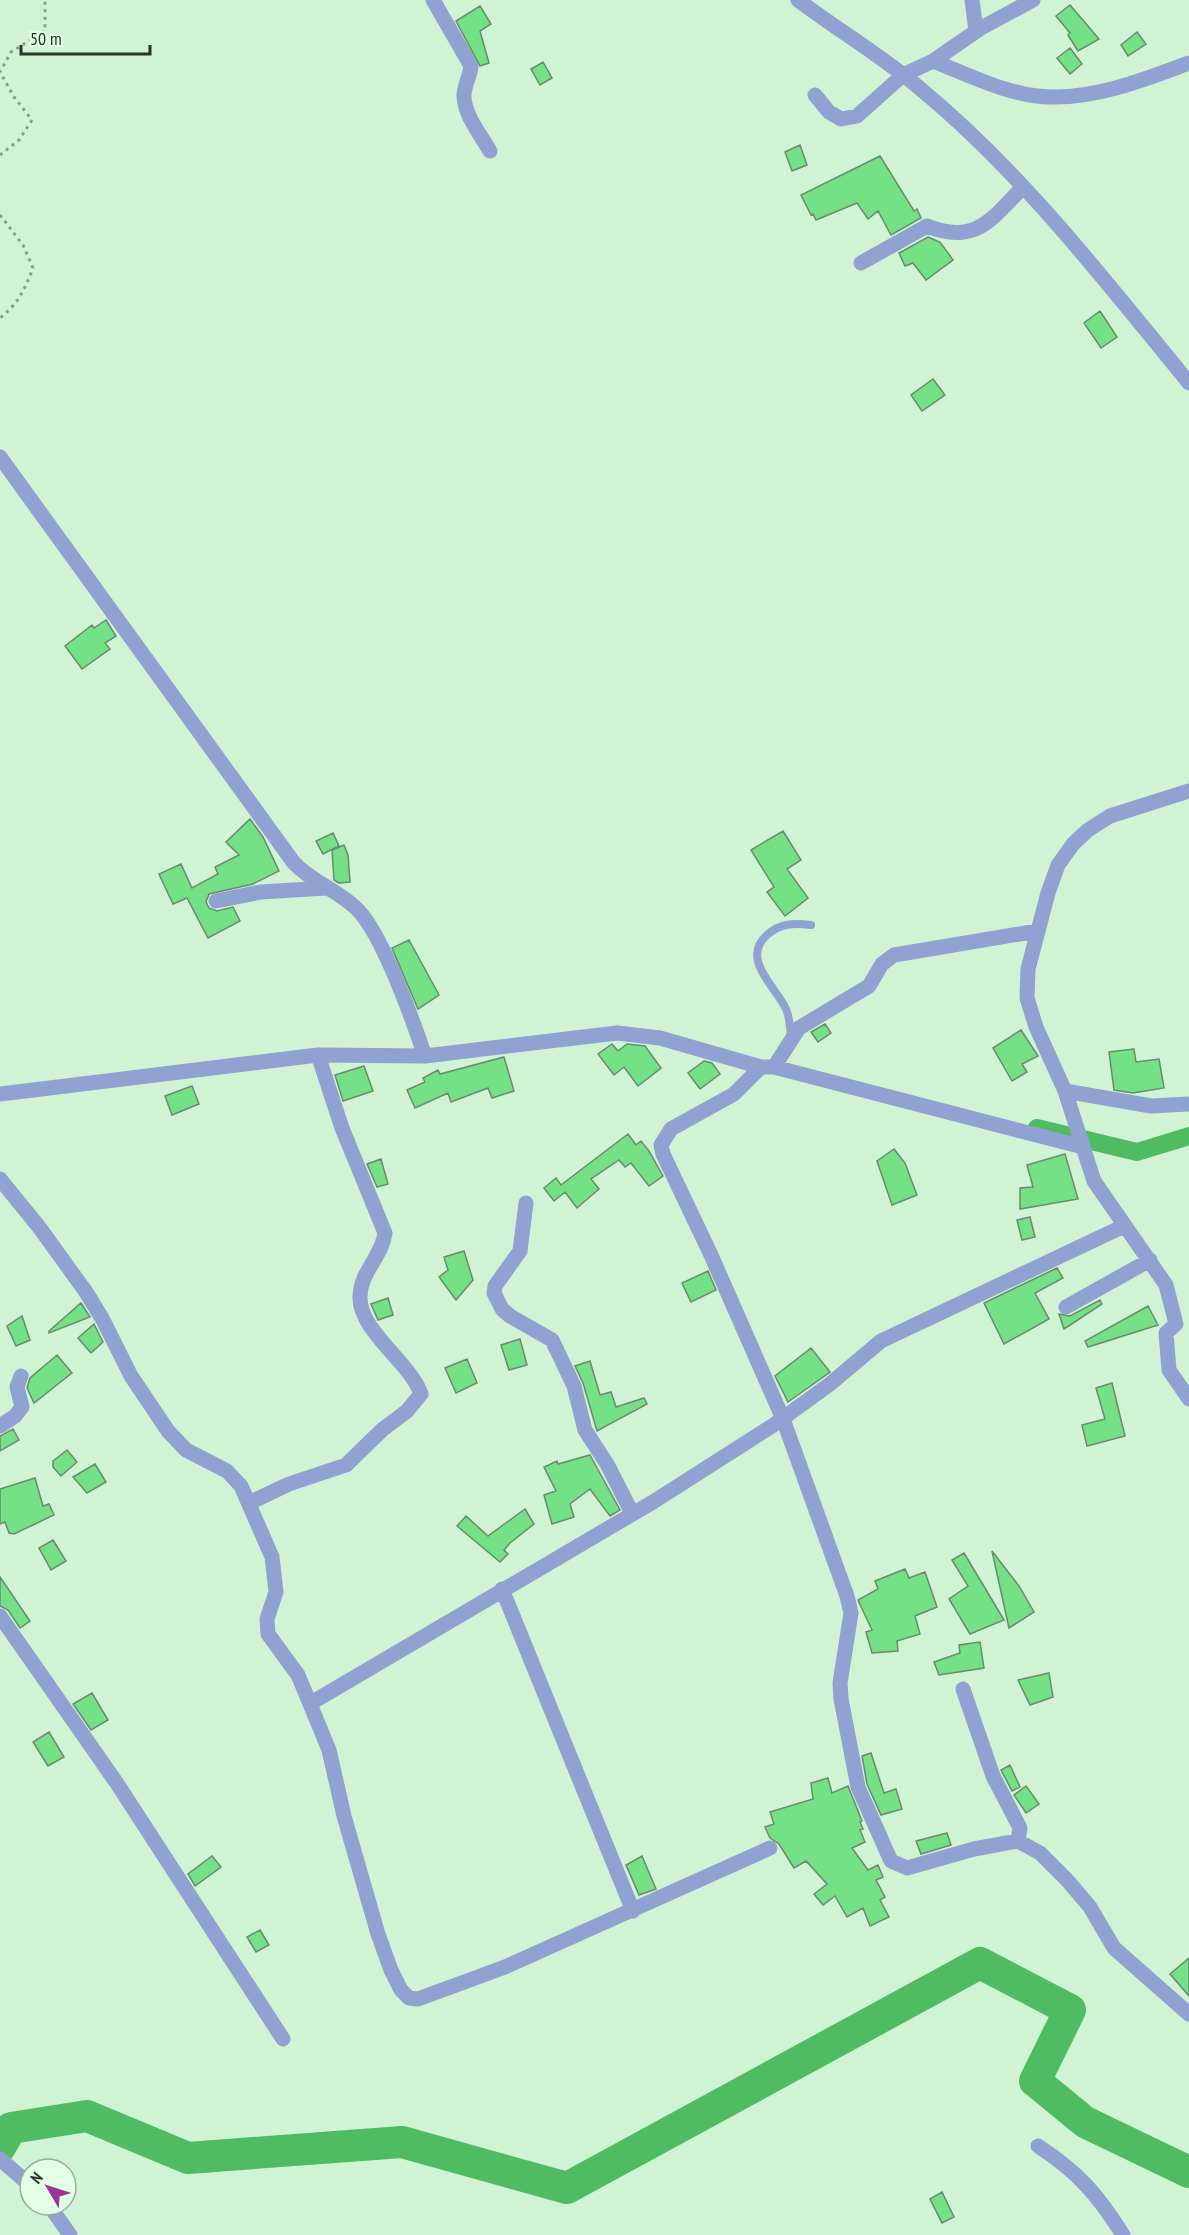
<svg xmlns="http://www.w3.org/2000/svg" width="1189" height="2235" font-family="'PT Sans Narrow',sans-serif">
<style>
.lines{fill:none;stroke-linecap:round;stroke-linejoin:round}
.canal{stroke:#4fbc64;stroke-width:18}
.river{stroke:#4fbc64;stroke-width:32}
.building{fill:#75e186;stroke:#6b8a6e;stroke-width:1.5}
.path{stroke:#869f88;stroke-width:3;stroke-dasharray:3 4.5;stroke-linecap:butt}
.service{stroke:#8fa2d1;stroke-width:8}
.minor{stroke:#8fa2d1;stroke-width:15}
</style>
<rect width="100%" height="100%" fill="#d0f3d3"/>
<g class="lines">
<!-- canal -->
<path class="canal" d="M1037,1128L1137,1152L1189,1136"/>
<!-- river -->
<path class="river" d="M0,2147L11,2128L87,2116L188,2158L402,2142L567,2188L980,1963L1070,2010L1035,2081L1085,2122L1189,2172"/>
</g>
<!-- building -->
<path class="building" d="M1070,5L1099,39L1078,51L1068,35L1070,33L1056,16Z
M480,6L491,24L480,31L489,63L480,66L456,21Z
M1137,32L1146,44L1128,56L1121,45Z
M1070,48L1082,64L1070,74L1057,58Z
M543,62L552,78L540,85L531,69Z
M800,145L807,165L792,171L785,152Z
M880,156L914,211L917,209L921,218L891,235L878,211L868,219L857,203L816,220L813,214L811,215L801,195Z
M928,237L940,242L953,260L926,280L913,263L905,266L899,253Z
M1100,311L1117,337L1101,348L1084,323Z
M933,379L945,395L922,411L911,395Z
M106,620L116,636L105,643L110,649L82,669L65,646L92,625L94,628Z
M250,819L263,837L279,871L253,884L209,894L206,902L209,908L217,911L233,907L240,921L208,938L187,898L173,904L159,874L181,864L192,888L218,874L215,867L239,855L226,842Z
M783,831L801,860L787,869L808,898L785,916L767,892L774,887L751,850Z
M333,833L339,846L323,854L316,841Z
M344,845L348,855L350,882L339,883L334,880L332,850Z
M409,940L439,995L418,1009L392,948Z
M825,1024L831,1033L818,1042L811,1032Z
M1021,1030L1038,1056L1022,1064L1027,1072L1012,1081L993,1048Z
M612,1044L618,1051L627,1044L645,1046L661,1068L638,1086L624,1067L614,1075L598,1054Z
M1134,1049L1136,1062L1159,1059L1164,1088L1133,1093L1114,1090L1109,1052Z
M504,1057L514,1091L492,1098L488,1088L451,1102L448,1093L415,1108L407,1090L425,1082L423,1078L438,1070L440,1074Z
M704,1061L712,1063L720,1074L700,1089L688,1073Z
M364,1066L373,1091L343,1101L335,1075Z
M192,1086L199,1104L172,1115L165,1096Z
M628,1134L636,1145L641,1141L649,1151L663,1176L649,1186L631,1163L625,1167L619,1160L591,1179L599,1189L577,1208L565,1192L554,1201L544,1188L556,1178L561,1185Z
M894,1149L905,1163L917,1195L892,1205L877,1161Z
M1065,1154L1078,1199L1020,1209V1188L1033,1187L1027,1165Z
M381,1159L388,1184L377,1187L367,1164Z
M1030,1217L1035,1237L1022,1240L1017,1220Z
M464,1251L473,1280L456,1300L439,1277L448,1270L444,1257Z
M1057,1268L1063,1278L1035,1293L1049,1319L1004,1344L984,1303Z
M708,1271L716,1290L691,1302L682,1283Z
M388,1298L393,1315L378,1320L371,1304Z
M1100,1300L1102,1304L1064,1329L1059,1314L1070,1316Z
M81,1303L90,1317L49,1333V1331Z
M1148,1306L1158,1325L1088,1347L1085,1341Z
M22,1316L30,1340L16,1346L7,1326Z
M94,1324L103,1342L91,1353L78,1338Z
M520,1339L527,1365L509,1370L501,1345Z
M811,1348L830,1372L788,1402L775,1376Z
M57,1355L72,1373L34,1403L27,1388L30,1378Z
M467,1359L477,1383L456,1393L445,1368Z
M590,1361L600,1395L611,1392L616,1407L644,1398L647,1404L597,1431L583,1383L575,1366Z
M1112,1383L1125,1436L1087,1446L1082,1425L1105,1419L1096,1388Z
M13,1429L19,1440L0,1451V1436Z
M67,1450L77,1462L61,1476L53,1467V1461Z
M590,1455L620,1510L610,1516L590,1489L570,1504L574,1517L552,1524L544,1495L556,1491L544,1467L557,1461L558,1464Z
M95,1464L106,1482L87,1493L73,1477Z
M35,1478L43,1506L49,1504L54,1515L14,1534L9,1533L5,1522L0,1524V1489Z
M525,1509L534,1524L510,1543L504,1550L508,1554L500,1562L457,1526L466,1516L488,1536Z
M53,1540L66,1561L51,1570L39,1548Z
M992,1551L1019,1586L1034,1612L1009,1628Z
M964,1553L1004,1620L970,1634L949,1599L968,1586L952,1560Z
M905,1569L909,1578L925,1572L937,1607L915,1616L920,1634L897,1641L898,1651L872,1653L866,1632L872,1630L858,1600L878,1589L875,1581Z
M0,1577L30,1621L20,1628L8,1610L0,1606Z
M980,1642L984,1668L939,1675L934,1662L960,1653L959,1645Z
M1049,1673L1053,1697L1030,1705L1018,1680Z
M92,1693L108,1720L91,1730L73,1704Z
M49,1732L64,1757L48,1766L33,1742Z
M871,1753L884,1793L896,1789L902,1809L881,1815L867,1784L862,1756Z
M1010,1765L1020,1787L1012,1791L1001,1770Z
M828,1778L832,1793L848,1786L862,1821L860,1822L863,1829L860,1830L865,1842L852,1848L868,1870L878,1865L883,1877L876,1880L885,1897L880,1900L889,1917L870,1926L863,1908L847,1917L835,1896L823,1905L814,1894L827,1884L806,1861L794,1868L779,1844L770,1838L765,1827L774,1824L770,1812L813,1799L811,1783Z
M1026,1786L1039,1804L1026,1813L1014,1795Z
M947,1833L951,1845L921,1854L916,1841Z
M212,1856L221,1867L195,1886L188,1874Z
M642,1856L656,1889L639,1895L626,1865Z
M260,1930L269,1945L256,1952L247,1937Z
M1189,1958V1996L1170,1974Z
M942,2192L954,2217L942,2223L930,2199Z"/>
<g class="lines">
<!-- path -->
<path class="path" d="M0,155L19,140L32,120L14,97L0,72L11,52L45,31V0
M0,215L23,245L33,268C25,289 18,304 0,318"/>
<!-- service -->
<path class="service" d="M791,1037C790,1028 790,1018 786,1009C776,987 740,959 767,935C780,923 794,923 811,925"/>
<!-- minor -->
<path class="minor" d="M433,0L471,66C470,76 465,84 464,94C463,113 480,134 490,151
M798,0C839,31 884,57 923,91C1024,175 1106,282 1189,383
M972,0L976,31
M933,61C969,75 1012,97 1051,97C1098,98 1146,79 1189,63
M815,95L829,112L841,119L857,116L903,75L933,61L981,28L1033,0
M861,263L927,226C975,245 991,220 1022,188
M0,457L294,863C313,883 338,890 357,909C382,934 413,1021 425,1056
M1189,791L1110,816L1088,830L1073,844L1058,865L1048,893L1028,969L1027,998L1036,1027L1065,1091L1094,1181L1166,1285L1176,1324L1166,1333L1169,1370L1189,1399
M216,901L261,892L326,888
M761,1067L734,1094L671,1129L661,1145L663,1154L711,1255L783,1419L847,1596L851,1613L840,1683L841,1699L858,1787L891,1861L907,1868L974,1849L1018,1841
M774,1067L799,1028L869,986L882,964L894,955L1037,931
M1065,1091L1151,1106L1189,1104
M0,1094L318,1055L425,1056L617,1033L660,1038L761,1067H774L1083,1147
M0,1179L39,1227L86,1292L103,1320L131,1376L168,1431L186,1450L227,1471L241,1486L272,1557L276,1592L267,1619L268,1634L298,1675L329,1750L344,1816L378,1934L391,1970L401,1990L409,1998L418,1999L505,1967L770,1848
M526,1203L520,1251L495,1286L494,1293L502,1309L510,1316L552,1340L574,1386L585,1430L607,1464L632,1513
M1066,1307L1150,1260
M0,1426L15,1416L22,1407L17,1387L21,1376
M249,1503L289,1484L346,1465L382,1430L407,1411L421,1394C411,1363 359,1331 360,1297C360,1272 382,1257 385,1233L342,1128L318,1055
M502,1589L633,1911
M0,1616L116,1782L283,2039
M963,1689L993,1776L1020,1828L1018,1841L1040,1853L1068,1881L1090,1907L1114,1948L1189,2014
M311,1703L653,1502L775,1424L830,1384L881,1341L1124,1226
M1038,2146C1078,2172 1098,2195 1123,2235
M0,2159L30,2185
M49,2205L70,2235"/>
</g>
<!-- north arrow -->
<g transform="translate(48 2187) rotate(309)"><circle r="28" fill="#e2ffe5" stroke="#97ae99" stroke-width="1.5"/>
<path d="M0-4.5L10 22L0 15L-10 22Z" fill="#99359a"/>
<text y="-9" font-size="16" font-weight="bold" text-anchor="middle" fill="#273428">N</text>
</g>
<!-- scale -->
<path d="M21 45v9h129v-9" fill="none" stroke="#273428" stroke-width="3"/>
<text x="30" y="45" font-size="18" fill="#273428" stroke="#e2ffe5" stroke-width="4.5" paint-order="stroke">50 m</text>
</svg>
